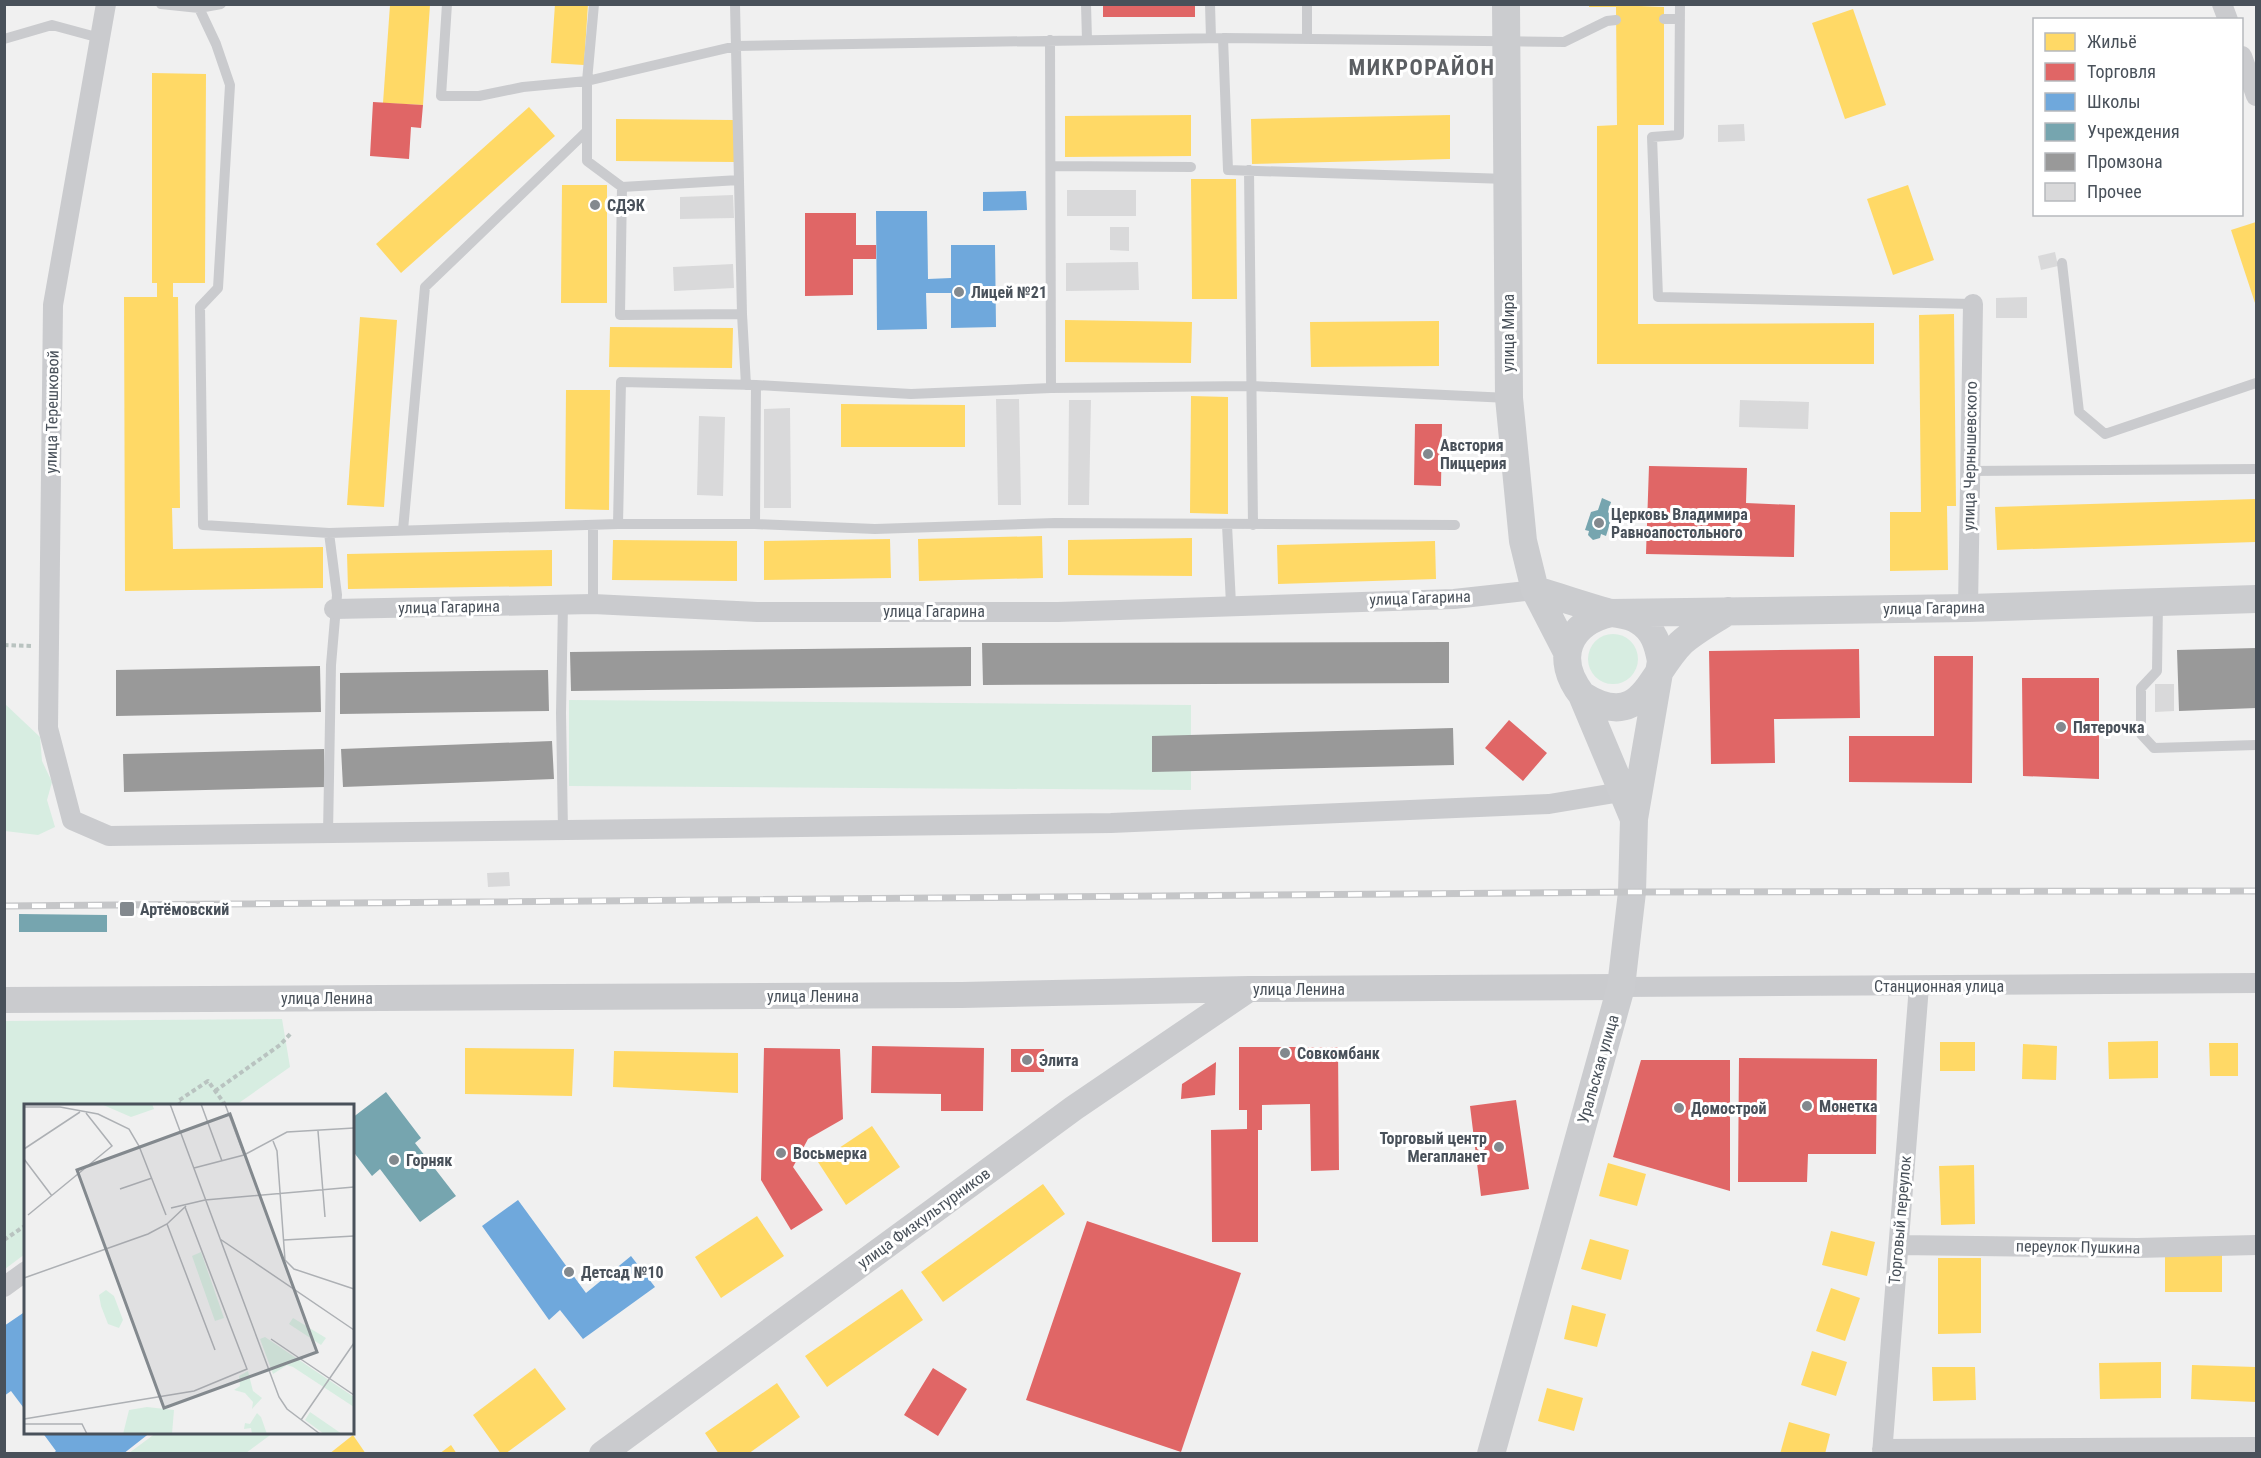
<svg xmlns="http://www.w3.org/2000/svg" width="2261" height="1458" font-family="'Roboto Condensed',sans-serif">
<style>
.green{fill:#d7ede1}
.homes{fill:#ffd966}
.shops{fill:#e06666}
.schools{fill:#6fa8dc}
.public{fill:#76a5af}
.industry{fill:#999}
.building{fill:#d9d9da}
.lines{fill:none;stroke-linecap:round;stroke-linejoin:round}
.path{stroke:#b9c3c0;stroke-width:4;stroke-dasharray:4.5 3;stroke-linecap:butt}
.service{stroke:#cacbce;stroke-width:10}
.minor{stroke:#cacbce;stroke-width:20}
.tertiary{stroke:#cacbce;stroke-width:26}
.secondary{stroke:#cbcccf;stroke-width:28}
.rail-casing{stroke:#c5c6c8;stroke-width:7}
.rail{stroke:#fff;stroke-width:4.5;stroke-dasharray:14;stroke-linecap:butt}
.poi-dot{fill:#83898e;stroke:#fff;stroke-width:2}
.labels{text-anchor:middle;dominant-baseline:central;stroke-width:6;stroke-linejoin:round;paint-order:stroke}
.poi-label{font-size:16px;font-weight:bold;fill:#49515a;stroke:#fff;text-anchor:start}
.street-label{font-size:16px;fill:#49515a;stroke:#fff}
.district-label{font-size:22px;font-weight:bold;letter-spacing:1.5px;fill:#5c5f63;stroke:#fff}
.inset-road{fill:none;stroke:#adb0b4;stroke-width:1.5}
.view{fill:#83898e;fill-opacity:0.15;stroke:#83898e;stroke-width:3}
.inset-edge{fill:none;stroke:#49515a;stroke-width:3}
</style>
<rect width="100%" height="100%" fill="#f0f0f0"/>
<!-- green -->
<path class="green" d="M1588 659a25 25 0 1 1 50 0a25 25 0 1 1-50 0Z
M569,700L1191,705V790L569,786Z
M4,703L40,737L42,761L52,782L47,800L55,827L38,835L5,831Z
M282,1019L290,1067L236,1105L26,1106L25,1254L5,1269V1021Z
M156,1433V1432L273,1433L246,1453H129Z"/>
<!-- homes -->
<path class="homes" d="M555,4H588L584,65L551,63Z
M1589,4L1664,7V125H1638V324L1874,323V364H1597V126L1617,125L1616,7H1589Z
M390,5H430L423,105L383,103Z
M1853,9L1886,105L1845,119L1812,23Z
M152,73L206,74L205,283H173V297H178L180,508H172L173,549L323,547V588L125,591L124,297H157V283H152Z
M529,107L555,136L401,273L376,244Z
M1191,115V156L1065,157V116Z
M1450,115V159L1252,164L1251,119Z
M616,119L734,120V162L616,161Z
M1191,179H1236L1237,299H1192Z
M562,185H607V303H561Z
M1908,185L1934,260L1893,275L1867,199Z
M2256,222V306L2231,230Z
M1954,314L1956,506H1947L1948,570L1890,571V512H1921L1919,315Z
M360,317L397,320L384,507L347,505Z
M1065,320L1192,322L1191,363L1065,362Z
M1439,321V366L1311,367L1310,322Z
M610,327L733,328L732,368L609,367Z
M566,390H610L609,510L565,509Z
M1191,396L1228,397V514L1190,513Z
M841,404L965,405V447H841Z
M2256,499V542L1997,550L1995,507Z
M1042,536L1043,578L919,581L918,539Z
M1192,538V576L1068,575V540Z
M890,539L891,578L764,580V541Z
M613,540L737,541V581L612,580Z
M1435,541L1436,579L1278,584L1277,545Z
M552,550V586L348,589L347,554Z
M2158,1041V1078L2109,1079L2108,1042Z
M1940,1042H1975V1071H1940Z
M2209,1043H2238V1076H2210Z
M2023,1044L2057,1046L2056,1080L2022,1079Z
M465,1048L574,1049L572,1096L465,1094Z
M614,1051L738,1053V1093L613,1087Z
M872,1126L900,1167L846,1205L818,1162Z
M1608,1163L1646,1174L1637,1206L1599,1196Z
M1974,1165L1975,1224L1941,1225L1939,1166Z
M1043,1184L1065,1214L943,1302L921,1272Z
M757,1216L784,1256L721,1298L695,1257Z
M1831,1231L1875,1242L1867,1276L1822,1265Z
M1590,1239L1629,1250L1621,1280L1581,1269Z
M2165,1255H2222V1292H2165Z
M1938,1258H1981V1333L1938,1334Z
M1831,1288L1860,1298L1845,1341L1816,1331Z
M902,1289L923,1320L827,1387L805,1356Z
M1572,1305L1606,1314L1597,1347L1564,1339Z
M1812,1351L1847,1362L1836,1396L1801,1385Z
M2161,1362V1398L2100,1399L2099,1363Z
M2192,1365L2256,1367V1402L2191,1399Z
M1932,1367H1975L1976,1400L1933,1401Z
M535,1368L566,1409L505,1454H501L473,1415Z
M777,1383L800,1417L748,1454H719L705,1433Z
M1547,1388L1583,1398L1574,1431L1538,1421Z
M1789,1422L1830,1434L1825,1454H1780Z
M353,1435L366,1454H329Z
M451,1445L457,1454H439Z"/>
<!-- shops -->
<path class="shops" d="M1103,4H1195V17H1103Z
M373,102L423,105L421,128L411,127L409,159L370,156Z
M805,213H856V245H876V259H853V295L805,296Z
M1415,424H1442L1441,486L1414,485Z
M1649,466L1747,468L1746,503L1795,505L1794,557L1646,554Z
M1859,649L1860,718L1774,719L1775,763L1711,764L1709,651Z
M1934,656H1973L1972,783L1849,782V736H1934Z
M2022,678H2099V779L2023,776Z
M1509,720L1547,753L1523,781L1485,748Z
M872,1046L984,1048L983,1111H941V1094L871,1093Z
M1239,1047H1338L1339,1170L1311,1171L1310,1104L1262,1105V1130H1258V1242H1212L1211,1130L1247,1129V1110H1239Z
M764,1048L840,1049L843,1119L808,1139L793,1167L823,1210L791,1230L761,1180Z
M1011,1049H1044V1072H1011Z
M1739,1058L1877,1059L1876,1154H1808L1807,1182H1738Z
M1641,1060H1730V1191L1613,1157Z
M1216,1062L1215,1095L1181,1099L1182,1084Z
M1516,1100L1529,1189L1481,1196L1470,1106Z
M1087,1221L1241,1273L1181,1452L1026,1400Z
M933,1368L967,1389L938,1436L904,1415Z"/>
<!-- schools -->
<path class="schools" d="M1026,191L1027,210L983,211V192Z
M876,211H927L928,279L951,278V245H995L996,327L951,328V293H926L927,329L877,330Z
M518,1200L586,1293L631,1256L655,1287L583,1339L560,1310L549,1320L482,1226Z
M26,1311V1411L11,1391L4,1396V1326Z
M42,1432H151L123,1454H52L56,1451Z"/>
<!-- public -->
<path class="public" d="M1602,498L1611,502L1608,512L1612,517L1606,536L1601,534L1600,538L1593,540L1588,535L1589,531L1585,530L1591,512L1598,510Z
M19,914L107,915V932H19Z
M386,1092L421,1138L415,1143L456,1196L420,1222L380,1169L372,1176L352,1150V1118Z"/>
<!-- industry -->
<path class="industry" d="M1449,642V683L983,685L982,643Z
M971,647V686L571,691L570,652Z
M2256,648V708L2179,711L2177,650Z
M320,666L321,712L116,716V670Z
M548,670L549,711L340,714V673Z
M1453,728L1454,765L1152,772V736Z
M552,741L554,779L343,787L341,749Z
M324,749L325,787L124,792L123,754Z"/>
<!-- building -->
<path class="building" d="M1744,124L1745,141L1718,142V125Z
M1067,190H1136V216H1067Z
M733,195L734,218L680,219V197Z
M1110,227H1129V251L1110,250Z
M2055,252L2058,266L2041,270L2038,256Z
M1138,262L1139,290L1066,291V263Z
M733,264L734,288L674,291L673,267Z
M2027,297V318H1996V298Z
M996,399H1019L1021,505H998Z
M1069,400H1091L1089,505H1068Z
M1740,400L1809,402L1808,429L1739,427Z
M790,408L791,508H764V409Z
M699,416L725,417L723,496L697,495Z
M2155,684H2174V711L2155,712Z
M509,872L510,886L488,887L487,873Z"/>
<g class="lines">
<!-- path -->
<path class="path" d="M4,645L31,646
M215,1091L280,1045L292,1032
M181,1106L178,1101L208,1081L224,1103L220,1106
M4,1240L26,1225"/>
<!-- service -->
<path class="service" d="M161,4L199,8L221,4
M447,4L441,96H479L523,87L587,81L736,46L1223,38L1564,42L1607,21L1616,20
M594,4L587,81V161L622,187L739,180
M735,4L742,314L746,385
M1086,4L1087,40
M1210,4L1211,38
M1680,4L1679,135L1652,137L1658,297L1973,304
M199,8L216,44L230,85L218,288L200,307L203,525L329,533L618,524H755L875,529L1055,523L1455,525
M1664,19H1680
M1223,38L1228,170L1507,179
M4,39L52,25L100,38
M1307,39V4
M1050,40L1051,388
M1052,166L1191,167
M1249,170L1253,525
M622,187L620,315L742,314
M2062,263L2079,412L2105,434L2256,383
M1970,471L2256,469
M618,524L621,382L756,385L911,394L1051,388L1252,386L1509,398
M755,524L756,385
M1227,525L1231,604
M403,530L425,287L587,131
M2158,603L2157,671L2141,688V734L2154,748L2256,745
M563,604L561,713L563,831
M593,604V525
M328,834L331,665L337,595L329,533"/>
<!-- minor -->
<path class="minor" d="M106,4L53,305L48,728L72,820L109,836L1111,823L1549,804L1621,792
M2222,4L2228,20
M2242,56L2256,96
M1968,608L1973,304
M334,609L593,604L757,612H1058L1454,599L1535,590
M1621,987L2256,983
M1899,1245L2137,1248L2256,1245
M4,1287L26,1271
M1882,1449L2256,1447
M1882,1454L1919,986"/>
<!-- tertiary -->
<path class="tertiary" d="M4,1000L962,995L1249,989L1621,987
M602,1454L1074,1108L1249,989"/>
<!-- secondary -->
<path class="secondary" d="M1506,4L1509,398L1523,541L1535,590L1567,652
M1582,695C1642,733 1649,675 1681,643C1694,631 1713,621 1728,611
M1634,819L1582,695C1554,659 1567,623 1611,613L1968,608L2256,599
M1491,1454L1621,987L1632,892L1634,819L1661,661C1658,645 1654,630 1639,621C1629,614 1619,615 1607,612C1583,605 1559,597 1535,590"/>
<defs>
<path id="rail" d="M4,906L1632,892L2256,891"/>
</defs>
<!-- rail casing -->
<use href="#rail" class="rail-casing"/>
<!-- rail -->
<use href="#rail" class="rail"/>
</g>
<!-- markers -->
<g class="poi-dot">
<circle cx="595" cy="205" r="6"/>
<circle cx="959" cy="292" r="6"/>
<circle cx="1428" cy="454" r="6"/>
<circle cx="1599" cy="523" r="6"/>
<circle cx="2061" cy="727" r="6"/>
<rect x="119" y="901" width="16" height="16" rx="3"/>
<circle cx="1285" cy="1053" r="6"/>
<circle cx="1027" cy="1060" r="6"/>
<circle cx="1807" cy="1106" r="6"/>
<circle cx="1679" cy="1108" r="6"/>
<circle cx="1499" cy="1147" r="6"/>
<circle cx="781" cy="1153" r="6"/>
<circle cx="394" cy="1160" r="6"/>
<circle cx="569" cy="1272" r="6"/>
</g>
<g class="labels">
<!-- poi labels -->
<g class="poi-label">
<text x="607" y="205">СДЭК</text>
<text x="971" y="292">Лицей №21</text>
<text x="1440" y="445">Австория<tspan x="1440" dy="18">Пиццерия</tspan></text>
<text x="1611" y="514">Церковь Владимира<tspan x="1611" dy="18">Равноапостольного</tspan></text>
<text x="2073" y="727">Пятерочка</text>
<text x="140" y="909">Артёмовский</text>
<text x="1297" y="1053">Совкомбанк</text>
<text x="1039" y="1060">Элита</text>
<text x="1819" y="1106">Монетка</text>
<text x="1691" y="1108">Домострой</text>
<text x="1487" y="1138" text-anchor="end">Торговый центр<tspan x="1487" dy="18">Мегапланет</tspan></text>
<text x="793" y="1153">Восьмерка</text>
<text x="406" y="1160">Горняк</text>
<text x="581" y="1272">Детсад №10</text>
</g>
<!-- street labels -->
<g class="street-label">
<text transform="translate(1508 333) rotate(-90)">улица Мира</text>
<text transform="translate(52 412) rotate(-89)">улица Терешковой</text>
<text transform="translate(1970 456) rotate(-89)">улица Чернышевского</text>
<text transform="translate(1420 598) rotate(-2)">улица Гагарина</text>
<text transform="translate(449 607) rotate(-1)">улица Гагарина</text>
<text transform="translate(1934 608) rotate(-1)">улица Гагарина</text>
<text x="934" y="611">улица Гагарина</text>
<text x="1939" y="986">Станционная улица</text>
<text x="1299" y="989">улица Ленина</text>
<text x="813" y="996">улица Ленина</text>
<text x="327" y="998">улица Ленина</text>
<text transform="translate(1598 1069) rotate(-74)">Уральская улица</text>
<text transform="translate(924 1218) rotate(-36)">улица Физкультурников</text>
<text transform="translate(1900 1220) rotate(-85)">Торговый переулок</text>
<text transform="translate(2078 1247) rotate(1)">переулок Пушкина</text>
</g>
<!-- district labels -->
<g class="district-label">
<text x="1422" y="67">МИКРОРАЙОН</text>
</g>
</g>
<!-- overview -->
<g transform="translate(24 1104)">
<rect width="330" height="330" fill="#f0f0f0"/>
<path d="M77,0H128L130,5L107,13ZM177,148L200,214L191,217L168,152ZM82,186L90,192L99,216L95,224L84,220L77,202L75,191ZM269,214L302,234L297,241L265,220ZM241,233L330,293V303L269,263L263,261L249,270L236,235ZM224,267L229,287L238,294L228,305L229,298L221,289L210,286L216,282L215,272ZM123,303L150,306L148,330H99L105,306ZM286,308L318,330H300L281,316ZM233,309L237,313L243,330H228L227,324L220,325L221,319L226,320Z" fill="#d7ede1"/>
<path class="inset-road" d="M146,0L255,293L263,305L296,330M177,0L198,57M201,0L220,51M0,3H36L74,10L105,25L115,42L142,111M294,27L301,113M249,37L253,47L261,156L270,165L330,185M0,45L56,8M0,55L28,92M170,64L220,51L263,28L330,24M96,85L128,74M147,104L181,96L330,83M4,111L88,42L62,9M143,120L191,246M196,135L330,226M260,136L330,132M0,174L124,130L143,120L162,102M247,235L330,291M0,315L170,287L223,265L161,103M277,316L330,239M0,320H58L63,330"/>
<path class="view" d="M206,10L293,248L140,304L53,66Z"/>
<rect width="330" height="330" class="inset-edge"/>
</g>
<!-- border -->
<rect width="2261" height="1458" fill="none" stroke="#49515a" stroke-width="12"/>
<!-- legend -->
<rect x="2033" y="18" width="210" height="198" fill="#ffffff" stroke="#b6b9bd" stroke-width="1.5"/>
<rect x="2045" y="33" width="30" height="18" fill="#ffd966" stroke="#b6b9bd" stroke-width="1.5"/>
<text x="2087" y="48" font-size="18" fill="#49515a">Жильё</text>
<rect x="2045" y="63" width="30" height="18" fill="#e06666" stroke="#b6b9bd" stroke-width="1.5"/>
<text x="2087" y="78" font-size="18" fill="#49515a">Торговля</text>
<rect x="2045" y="93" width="30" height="18" fill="#6fa8dc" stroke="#b6b9bd" stroke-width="1.5"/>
<text x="2087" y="108" font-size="18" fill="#49515a">Школы</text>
<rect x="2045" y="123" width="30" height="18" fill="#76a5af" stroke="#b6b9bd" stroke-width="1.5"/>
<text x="2087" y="138" font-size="18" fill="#49515a">Учреждения</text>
<rect x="2045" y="153" width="30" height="18" fill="#999999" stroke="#b6b9bd" stroke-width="1.5"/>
<text x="2087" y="168" font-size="18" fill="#49515a">Промзона</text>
<rect x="2045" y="183" width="30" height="18" fill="#d9d9da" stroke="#b6b9bd" stroke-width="1.5"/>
<text x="2087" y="198" font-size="18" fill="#49515a">Прочее</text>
</svg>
